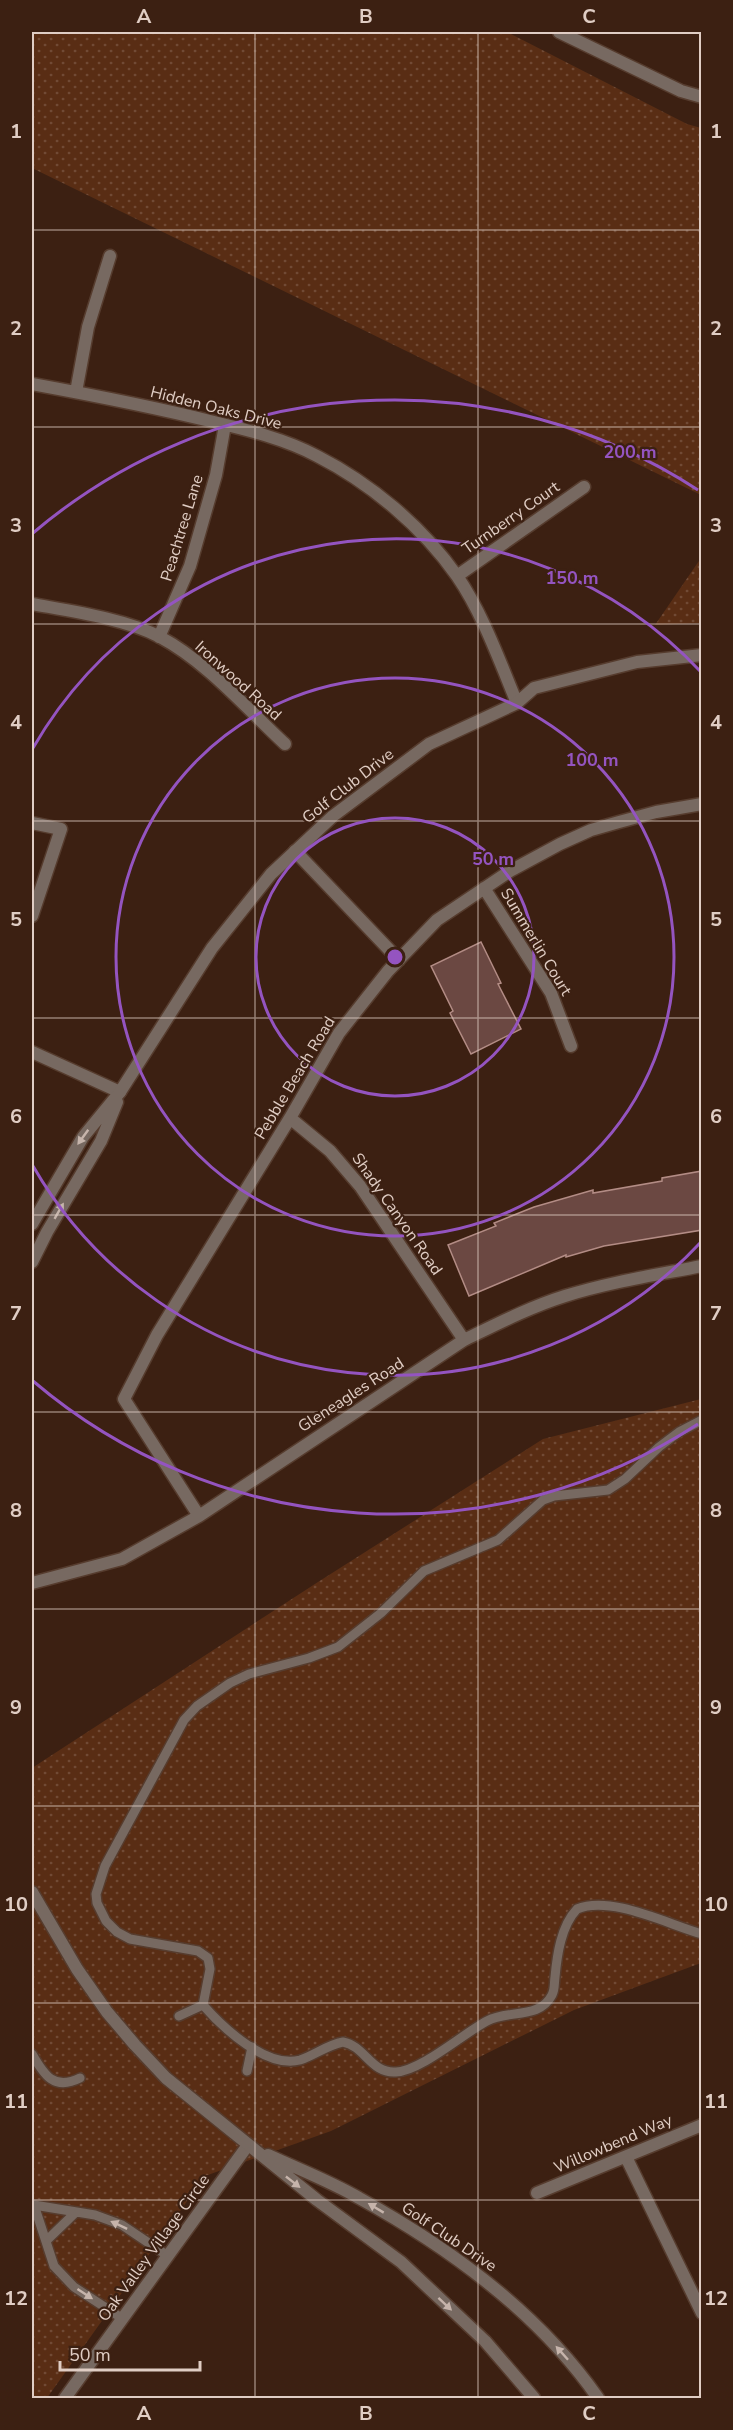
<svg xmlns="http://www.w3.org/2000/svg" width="733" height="2430" font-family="'Nunito Sans',sans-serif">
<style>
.grass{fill:url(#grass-dots)}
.building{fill:#6b4842;stroke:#b38c85;stroke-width:1.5}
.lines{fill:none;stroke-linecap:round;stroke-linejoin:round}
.service-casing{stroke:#563c2e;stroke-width:12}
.minor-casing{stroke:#563c2e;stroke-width:15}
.tertiary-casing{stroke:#563c2e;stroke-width:15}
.service{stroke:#776961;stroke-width:9}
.minor{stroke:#776961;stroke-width:12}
.tertiary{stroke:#776961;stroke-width:12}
.oneway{fill:#c6b4ab}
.grid{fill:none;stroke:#e0cdc4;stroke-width:1.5;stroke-opacity:0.55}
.ring{fill:none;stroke:#9454c0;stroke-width:3}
.labels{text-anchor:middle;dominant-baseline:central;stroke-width:4.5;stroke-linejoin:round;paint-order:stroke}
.street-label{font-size:16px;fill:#e0cdc4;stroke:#3c2012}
.centre{fill:#9454c0;stroke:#3c2012;stroke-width:3}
.ring-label{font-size:18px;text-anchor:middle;font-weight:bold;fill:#9454c0;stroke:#3c2012;stroke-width:4.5;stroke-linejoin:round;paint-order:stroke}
.neatline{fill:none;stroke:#e0cdc4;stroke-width:2}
.grid-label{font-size:20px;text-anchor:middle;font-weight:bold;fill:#e0cdc4}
</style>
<defs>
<pattern id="grass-dots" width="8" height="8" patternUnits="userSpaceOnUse" patternTransform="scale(1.5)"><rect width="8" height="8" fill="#592d14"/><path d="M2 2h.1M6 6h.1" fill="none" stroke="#714a35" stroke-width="1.8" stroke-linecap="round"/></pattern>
</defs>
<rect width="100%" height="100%" fill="#3c2012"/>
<!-- grass -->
<path class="grass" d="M32,32H507L687,124L701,128V495L32,168Z
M701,558V623L655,625Z
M701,1399V1963L574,2010L331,2131L205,2176L47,2398H32V1768L318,1582L543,1439Z"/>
<!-- building -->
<path class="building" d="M481,942L501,983L498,984L521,1029L471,1054L450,1013L453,1011L431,966Z
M702,1171V1230L604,1246L566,1257V1255L469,1296L448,1245L496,1226L494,1223L534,1207L593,1190V1193L662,1181V1178Z"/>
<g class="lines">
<defs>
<path id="service" d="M203,2005L210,1969L208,1958L198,1951L130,1939L117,1932L106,1921L97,1903L96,1894L105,1866L184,1720L197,1706L230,1683L249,1674L309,1658L338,1647L381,1613L424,1571L498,1540L543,1500L554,1496L608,1490L625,1479L659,1447L679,1432L702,1420
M203,2005C223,2028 267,2069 300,2060C315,2055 327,2045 343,2042C365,2046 371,2074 396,2072C421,2071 464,2033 487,2021C509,2009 539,2020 552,1995C555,1989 554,1984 555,1977C557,1955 561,1926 577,1909C611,1895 667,1924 702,1934
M179,2016L203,2005
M32,2054C44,2075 54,2091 80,2078
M247,2071L252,2047
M46,2241L76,2212
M123,2319L74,2287L54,2266L34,2205L95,2215L122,2225L168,2256"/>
<path id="minor" d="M32,384C92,395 154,407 214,422C248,430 285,439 317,456C370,483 422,526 457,576C482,612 500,662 517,703
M76,392L88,327L110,256
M457,576L584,487
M32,604C70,611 126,619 160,637C207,662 246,708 285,744
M159,637L190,566L216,475L225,425
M32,823L61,829L32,916
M295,851L399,960
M484,888L551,993L571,1046
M32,1052L120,1092
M290,1118L330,1151L360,1186L464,1340
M199,1516L124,1399L157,1335L290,1118L339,1033L388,971L437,920L510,871L560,844L591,830L619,822L656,812L702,804
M32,1583L122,1559L199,1516L464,1340C497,1324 530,1307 565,1296C610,1282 656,1275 702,1266
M626,2157L702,2313
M537,2193L702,2125
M65,2398L248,2145"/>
<path id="tertiary" d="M559,32L681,91L702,97
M32,1224L83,1137L120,1092L212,948L271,874L333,816L429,744L517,703L534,688L637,662L702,655
M32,1262L47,1232L101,1141L117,1102
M32,1892L77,1969L107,2012L135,2045L166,2078L317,2200L401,2262L485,2341L534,2398
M268,2155C298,2169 330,2181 359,2198C450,2248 538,2312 598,2398"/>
</defs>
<!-- service casing -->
<use href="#service" class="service-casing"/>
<!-- minor casing -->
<use href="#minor" class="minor-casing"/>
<!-- tertiary casing -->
<use href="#tertiary" class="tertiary-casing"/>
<!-- service -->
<use href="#service" class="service"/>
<!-- minor -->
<use href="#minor" class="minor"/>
<!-- tertiary -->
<use href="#tertiary" class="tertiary"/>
</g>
<!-- one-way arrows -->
<defs><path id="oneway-solid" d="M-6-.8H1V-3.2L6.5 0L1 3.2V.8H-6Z" transform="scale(1.5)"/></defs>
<g class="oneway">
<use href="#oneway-solid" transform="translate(83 1137) rotate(126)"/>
<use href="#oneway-solid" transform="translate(59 1211) rotate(-60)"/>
<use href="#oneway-solid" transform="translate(293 2182) rotate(38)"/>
<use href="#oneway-solid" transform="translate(376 2208) rotate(-149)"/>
<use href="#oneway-solid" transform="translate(119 2225) rotate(-155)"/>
<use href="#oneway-solid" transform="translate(85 2294) rotate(33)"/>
<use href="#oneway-solid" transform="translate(445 2304) rotate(43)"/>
<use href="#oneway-solid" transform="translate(562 2353) rotate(-132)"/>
</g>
<!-- grid -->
<path class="grid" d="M255,32V2398M478,32V2398M32,230H702M32,427H702M32,624H702M32,821H702M32,1018H702M32,1215H702M32,1412H702M32,1609H702M32,1806H702M32,2003H702M32,2200H702"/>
<!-- distance rings -->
<g class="ring">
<circle cx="395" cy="957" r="139"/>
<circle cx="395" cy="957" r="279"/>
<path d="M701 1242A418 418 0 0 1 33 1166M33 748A418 418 0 0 1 701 672"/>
<path d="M698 1424A557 557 0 0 1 33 1381M33 533A557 557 0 0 1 698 490"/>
</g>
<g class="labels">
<!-- street labels -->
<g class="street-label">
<text transform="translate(216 408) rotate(14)">Hidden Oaks Drive</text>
<text transform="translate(511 518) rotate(-35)">Turnberry Court</text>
<text transform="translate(182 528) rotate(-73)">Peachtree Lane</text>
<text transform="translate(238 681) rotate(42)">Ironwood Road</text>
<text transform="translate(348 786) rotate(-38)">Golf Club Drive</text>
<text transform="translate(536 942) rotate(59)">Summerlin Court</text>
<text transform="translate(295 1078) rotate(-59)">Pebble Beach Road</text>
<text transform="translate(397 1214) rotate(55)">Shady Canyon Road</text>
<text transform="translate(351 1395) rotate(-33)">Gleneagles Road</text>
<text transform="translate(613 2144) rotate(-23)">Willowbend Way</text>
<text transform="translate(449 2237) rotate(34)">Golf Club Drive</text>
<text transform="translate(154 2248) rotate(-54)">Oak Valley Village Circle</text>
</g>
</g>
<circle cx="395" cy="957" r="9" class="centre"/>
<g class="ring-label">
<text x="630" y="458">200 m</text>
<text x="572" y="584">150 m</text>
<text x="592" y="766">100 m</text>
<text x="493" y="865">50 m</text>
</g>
<!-- border -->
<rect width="733" height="2430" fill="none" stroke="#3c2012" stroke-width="66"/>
<!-- scale -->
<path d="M60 2361v9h140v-9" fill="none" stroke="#e0cdc4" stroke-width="3"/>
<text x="69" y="2361" font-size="18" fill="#e0cdc4" stroke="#3c2012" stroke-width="4.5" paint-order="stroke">50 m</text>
<rect x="33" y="33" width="667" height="2364" class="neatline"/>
<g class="grid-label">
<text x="144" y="23">A</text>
<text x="366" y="23">B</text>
<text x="589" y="23">C</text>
<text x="16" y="138">1</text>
<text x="716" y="138">1</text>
<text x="16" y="335">2</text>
<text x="716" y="335">2</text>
<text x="16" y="532">3</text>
<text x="716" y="532">3</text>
<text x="16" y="729">4</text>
<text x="716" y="729">4</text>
<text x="16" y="926">5</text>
<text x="716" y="926">5</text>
<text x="16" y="1123">6</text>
<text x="716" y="1123">6</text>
<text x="16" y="1320">7</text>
<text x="716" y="1320">7</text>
<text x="16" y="1517">8</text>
<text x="716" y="1517">8</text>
<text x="16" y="1714">9</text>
<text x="716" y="1714">9</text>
<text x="16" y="1911">10</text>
<text x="716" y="1911">10</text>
<text x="16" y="2108">11</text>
<text x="716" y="2108">11</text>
<text x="16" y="2305">12</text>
<text x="716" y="2305">12</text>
<text x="144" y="2420">A</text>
<text x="366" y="2420">B</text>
<text x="589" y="2420">C</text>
</g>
</svg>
